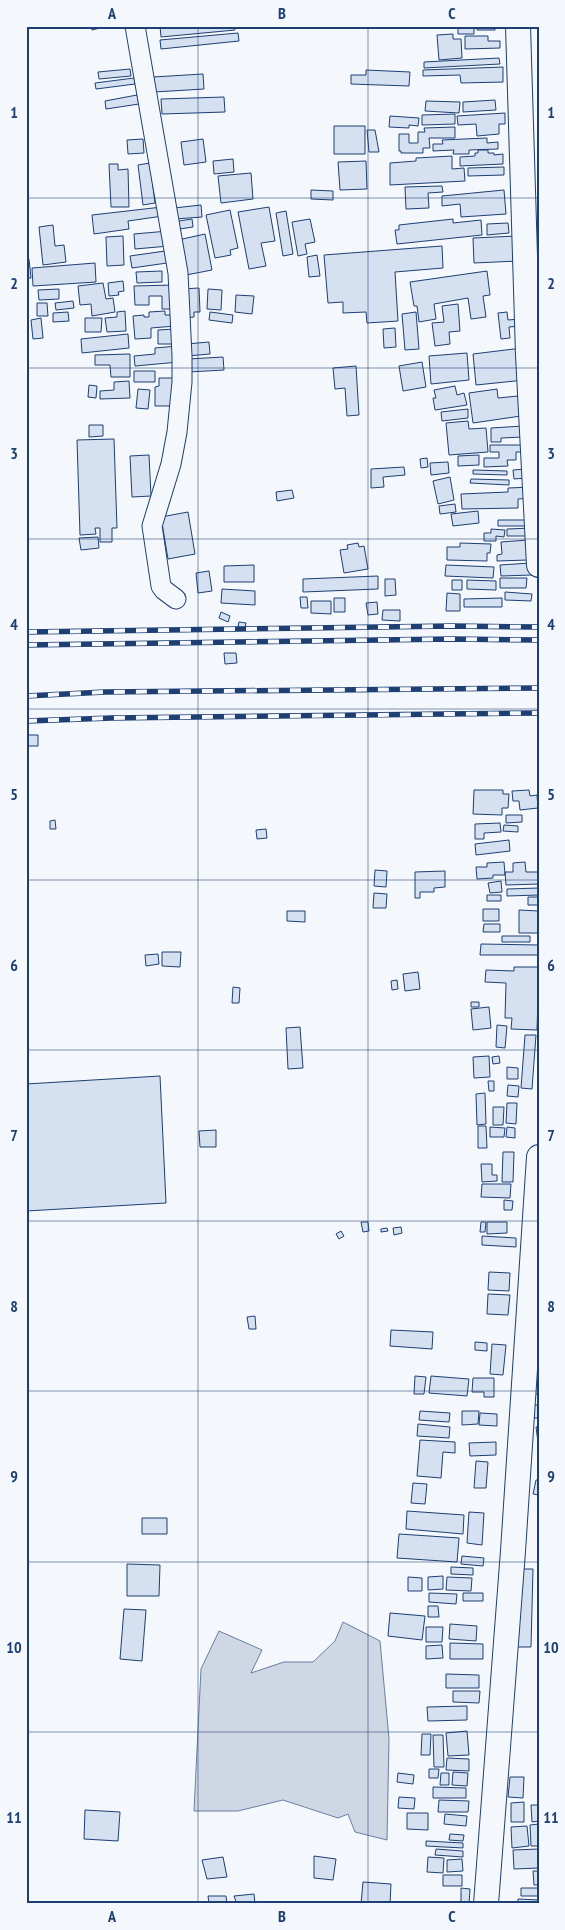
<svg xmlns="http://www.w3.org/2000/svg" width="565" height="1930" font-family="'PT Sans Narrow',sans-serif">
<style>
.water{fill:#cfd7e4;stroke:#687fa3}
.building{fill:#d5e0f0;stroke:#1d3f73}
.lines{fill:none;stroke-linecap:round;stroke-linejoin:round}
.minor-casing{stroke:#1d3f73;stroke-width:21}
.major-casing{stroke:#1d3f73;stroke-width:26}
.minor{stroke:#f4f7fb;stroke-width:19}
.major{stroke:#f4f7fb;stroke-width:24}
.rail-casing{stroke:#1d3f73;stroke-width:5.5}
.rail{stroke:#f4f7fb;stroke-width:4;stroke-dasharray:11;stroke-linecap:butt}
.grid{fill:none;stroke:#1d3f73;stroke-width:1;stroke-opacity:0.55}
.neatline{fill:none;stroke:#1d3f73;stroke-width:2}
.grid-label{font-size:16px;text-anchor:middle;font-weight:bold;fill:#1d3f73}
</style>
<rect width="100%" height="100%" fill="#f4f7fb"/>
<!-- water -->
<path class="water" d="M343,1622L380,1641L389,1739L387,1840L355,1832L348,1814L338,1818L283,1800L238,1811H194L201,1669L219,1631L262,1650L251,1673L284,1662H313L335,1641Z"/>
<!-- building -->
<path class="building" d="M91,26H108L92,30Z
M160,26H234L235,30L161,37Z
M458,26H474V34H458Z
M477,26H495V30H477Z
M238,33L239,41L161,49L160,40Z
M453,34V39H461L462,58L439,60L437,35Z
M465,36H488V41H500V48L465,49Z
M499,58L500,64L424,68V62Z
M503,67V82L461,83L460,75L423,76V70Z
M130,69L131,76L99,79L98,72Z
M366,70L410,72L409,86L351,84V75H366Z
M203,74L204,89L154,92L153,77Z
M134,78L135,84L96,89L95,83Z
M137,95L139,104L106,109L105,101Z
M224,97L225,112L162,114L161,99Z
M495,100L496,110L463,112V102Z
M426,101L460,102L459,113L425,111Z
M505,113V124H499V134L477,136L476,124L458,125L457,116Z
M455,114V124L422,125V115Z
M390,116L419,118L418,126L409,125V128L389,127Z
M334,126H365V154H334Z
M455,127V138H429L430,148H423V153H401V151H399V134H409V143H418V132H425L424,128Z
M367,130H375L379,152H369Z
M487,138V143L498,142V149L469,150V154H453L454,150L433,151V144H443L442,140Z
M143,139L144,153L128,154L127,140Z
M203,139L206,162L184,165L181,142Z
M478,150H488V153H494V155L503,154V164L460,166V157L475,156V153H478Z
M452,156V169L464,168L465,181L390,185V163L416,161V158Z
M233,159L234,172L214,174L213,161Z
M366,161L367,189L340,190L338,162Z
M150,163L155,203L143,205L138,165Z
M109,164H118V170L128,169L129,207H111Z
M504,167V175L468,176V168Z
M251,173L253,199L221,203L218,176Z
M442,186L443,192L428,193L429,208L406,209L405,187Z
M311,190L333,191V200L311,199Z
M504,190L506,214L461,217L460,204L442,206V196Z
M201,205L202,217L175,219L174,208Z
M162,207L163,216L128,221L129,229L94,234L92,215Z
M269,207L275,241L261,243L266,266L249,269L238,212Z
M230,210L238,248L230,250L231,255L215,258L206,215Z
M286,211L293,254L283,256L276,213Z
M192,219L193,227L173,230L172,222Z
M310,219L315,242L305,244L307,254L298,256L292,222Z
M453,219V223L481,220L482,235L397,244L395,230H399V225Z
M508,223L509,233L487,235V224Z
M53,225L55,246L64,245L66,262L43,265L39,227Z
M168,231L169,246L135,249L134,234Z
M205,234L212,270L186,275L178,240Z
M123,236L124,265L107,266L106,237Z
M517,236L518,261L474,263L473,238Z
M442,246L443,268L395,272L398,321L367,323L366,312L343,313V302L328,303L324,255Z
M165,251L167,263L132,268L130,256Z
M317,255L320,276L309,277L307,257Z
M26,259H29L31,278H26Z
M95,263L96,282L33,286L32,268Z
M162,271V282L137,283L136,272Z
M487,271L490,295L483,296L486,317L471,319L468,298L434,304L436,319L419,322L417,306H414L410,282Z
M123,281L124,291L118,292L119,295L109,296L108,283Z
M103,283L106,299L113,298L115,312L92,316L91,304L80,305L78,286Z
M175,285L176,309H162V296H149V305H135L134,286Z
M199,288L200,312H194V317L184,318L182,289Z
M59,289V299L39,300L38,290Z
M208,289L222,290L221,310L207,309Z
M236,295L254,296L252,314L235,312Z
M73,301L74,308L56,310L55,303Z
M37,303H47L48,316H37Z
M458,304L460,331L449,332L450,344L435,346L432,323L444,322L442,306Z
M125,311L126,331L107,332L105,318L117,317V312Z
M165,311V315H174L175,326L151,328V338L135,339L133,316L144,315V317H149V312Z
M68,312L69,321L53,322V313Z
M210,312L233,315L232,323L209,320Z
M416,312L419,349L405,350L402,314Z
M507,312L508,320L519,319L520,326L509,327L510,338L501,339L498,313Z
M41,318L43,338L33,339L31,320Z
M85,318H102L101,332H85Z
M395,328L396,347L384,348L383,329Z
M175,329L176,344H158V330Z
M128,334L129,348L82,353L81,339Z
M209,342L210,354L187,356L186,344Z
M178,346L179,362L135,366L134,356L155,354V348Z
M522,348L525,380L476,385L473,354Z
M467,353L469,380L431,384L429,356Z
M130,354V377H111L110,365H95V355Z
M223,357L224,370L188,372V359Z
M422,362L426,387L403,391L399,366Z
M356,366L359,415L347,416L345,388L335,389L333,368Z
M134,371H155V382H134Z
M159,378H180L177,406H155V387L159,386Z
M129,381L130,398L100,399V391L114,390V382Z
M89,385L97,386L96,398L88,397Z
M455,386L457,395L464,393L467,405L435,410L433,398H436L434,390Z
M138,389L150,390L148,409L136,408Z
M497,389L498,398L518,396L521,416L473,423L469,393Z
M468,409V418L442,421L441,412Z
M468,421L469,429L486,428L488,452L449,455L446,423Z
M89,425H103V436L89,437Z
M523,426V437L501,438V442H491V428Z
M114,439L117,528H112V542H100V528H95L96,534L80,535L77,440Z
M490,445H522V452H516V460H507L508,466L484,467V458H499V452H490Z
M149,455L151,496L132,497L130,456Z
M479,455V465L458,466V456Z
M427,458L428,467L421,468L420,459Z
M448,462L449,473L431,475L430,463Z
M404,467L405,475L383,477L384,487L371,488V469Z
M526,469V478L514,479L513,470Z
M473,470L507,471V475L473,474Z
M450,477L454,500L438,504L433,481Z
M471,479L509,480V485L470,483Z
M532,487V498L518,499V508L462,509L461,494L508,492V488Z
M292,490L294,498L277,501L276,492Z
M455,504L456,512L440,514L439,506Z
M478,511L479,523L453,526L451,514Z
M188,512L195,554L168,559L161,517Z
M498,520H533V526H498Z
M532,528V536H507V529Z
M491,529L505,530L504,537L496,536V541H484V533H491Z
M98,537L99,548L81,550L79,538Z
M528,540V560L497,561V555L502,554L501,542Z
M358,543L359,547L364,546L368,569L344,573L340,550L348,549L347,545Z
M460,543L491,544L490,553H487V561L447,560V547H460Z
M531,563L532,575L501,576L500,565Z
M254,565V582H224V566Z
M446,565L494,567L493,578L445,576Z
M209,571L212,591L198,593L196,573Z
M378,576V589L303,592V579Z
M500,578H527L526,588H500Z
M385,579H395L396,595L385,596Z
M452,580H462V590H452Z
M467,580L496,581V590L467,589Z
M222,589L255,591V605L221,603Z
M505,592L532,594L531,601L505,600Z
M447,593L460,594V611H446Z
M300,597H307L308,608H301Z
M334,598H345V612H334Z
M502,598V607H464V599Z
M311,601H331V614L311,613Z
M377,602L378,614L368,615L366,603Z
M383,610H400V621L382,620Z
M221,612L230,616L228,622L219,618Z
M239,622L246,623L245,628L238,627Z
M224,653H236L237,663L225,664Z
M27,735H38V746H26Z
M474,790H503V794H509L508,808H502V815L473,814Z
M529,790L530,796L537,795L538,808L520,810L519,801H513L512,791Z
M506,815H522V822L506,823Z
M55,820L56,829H50V821Z
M500,823L501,832L484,833V839H475V824Z
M504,825L518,826V832L503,831Z
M266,829L267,838L257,839L256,830Z
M509,840L510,851L476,855L475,844Z
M504,862L505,875H493V878L477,879L476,867H487V863Z
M525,862L526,872H539V884L506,885L505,872H513V863Z
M375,870L387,871L386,887L374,886Z
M445,871V887L434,888V892H420V898H415V872Z
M501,881L502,892L490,893L488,883Z
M539,888V895L507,896V889Z
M374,893L387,894L386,908H373Z
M487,895H501V901H487Z
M528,897H539V905H528Z
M483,909H499V921H483Z
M519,910L539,911V933H519Z
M287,911H305V922L287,921Z
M484,924H500V932H483Z
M502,936H530V942H502Z
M481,944L539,945V955H480Z
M162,952H181L180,967L162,966Z
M158,954L159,964L146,966L145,955Z
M514,967H539L537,1030L511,1029L512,1018H505L506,983L485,982L486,970L514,971Z
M418,972L420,989L405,991L403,974Z
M397,980L398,989L392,990L391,981Z
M233,987L240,988L239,1003H232Z
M471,1002H479V1007H471Z
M489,1007L491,1028L473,1030L471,1009Z
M497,1025L507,1026L505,1048L496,1047Z
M300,1027L303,1068L288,1069L286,1028Z
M525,1035H536L532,1089L521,1088Z
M489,1056L490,1077L474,1078L473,1057Z
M499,1056L500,1063L493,1064L492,1057Z
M507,1067L518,1068V1079H507Z
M160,1076L166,1203L26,1211V1084Z
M488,1081H494V1091H489Z
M508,1085L519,1086L518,1097L507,1096Z
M485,1093L486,1124L477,1125L476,1094Z
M507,1103H517L516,1124L506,1123Z
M493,1107H504L503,1125H493Z
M478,1126H486L487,1148H478Z
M490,1127L505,1128L504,1137H490Z
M507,1127L515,1128V1138L506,1137Z
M216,1130V1147H200L199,1131Z
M503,1152H514L513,1182H502Z
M481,1164H492V1175H497V1181L482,1182Z
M482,1184H511L510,1198L481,1197Z
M504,1200L513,1201L512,1210H504Z
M361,1222H368L369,1231L363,1232Z
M481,1222H486L485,1232H480Z
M487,1222H507V1233L487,1234Z
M401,1227L402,1233L394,1235L393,1228Z
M387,1228L388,1231L381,1232V1229Z
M341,1231L344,1236L339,1239L336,1234Z
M482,1236L516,1238V1247L482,1245Z
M489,1272L510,1273L509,1291L488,1290Z
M488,1294L510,1295L508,1315L487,1314Z
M255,1316L256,1329H249L247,1317Z
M391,1330L433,1332L432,1349L390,1346Z
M475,1342L487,1343V1351L475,1350Z
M492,1344L506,1345L503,1375L490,1374Z
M537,1369H539V1381H536Z
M415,1376L426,1377L424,1394H414Z
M431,1376L469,1379L467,1396L429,1393Z
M473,1378H494V1397H484V1392H472Z
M536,1385H539V1394H535Z
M534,1405H539V1418H534Z
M420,1411L450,1413L449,1422L419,1420Z
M462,1411H479L478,1424L462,1425Z
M480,1413L497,1414V1426L479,1425Z
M418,1424L450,1427L449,1438L417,1436Z
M539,1426V1442H538L536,1427Z
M420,1440L455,1442V1453L443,1452L441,1478L417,1476Z
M496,1442V1455L470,1456L469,1443Z
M476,1461L488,1462L486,1488H474Z
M536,1480H539V1495L533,1494Z
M413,1483L427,1484L425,1504L411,1503Z
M407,1511L464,1515L463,1534L406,1529Z
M469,1512L484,1513L482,1545L467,1543Z
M142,1518H167V1534H142Z
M399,1534L459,1538L457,1562L397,1558Z
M462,1556L484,1558L483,1566L461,1564Z
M127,1564L160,1565L159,1596H127Z
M451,1567L473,1568V1575L451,1574Z
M517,1569H533L531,1647H516Z
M443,1576V1589L428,1590V1577Z
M408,1577L422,1578V1591H408Z
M447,1577L472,1578L471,1591L446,1590Z
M429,1593L457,1594L456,1604L429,1602Z
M463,1593H483V1601H463Z
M428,1606H438L439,1617H428Z
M124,1609L146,1610L142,1661L120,1659Z
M390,1613L425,1616L422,1640L388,1636Z
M450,1624L477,1626L476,1641L449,1639Z
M426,1627H443L442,1642H426Z
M450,1643L483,1644V1659H450Z
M442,1645L443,1658L426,1659V1646Z
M446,1674L479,1675V1688H446Z
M453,1691H480L479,1703L453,1702Z
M467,1706V1720L428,1721L427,1707Z
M467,1731L469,1755L448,1756L446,1733Z
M422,1734H431L430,1755H421Z
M433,1735H443L444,1767H434Z
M447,1758L469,1759V1771L446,1770Z
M429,1769H439L438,1778H429Z
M453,1772L468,1773L467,1786L452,1785Z
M398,1773L414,1775L413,1784L397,1782Z
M441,1773H449V1785H440Z
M510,1777H524L523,1798L508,1797Z
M433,1787L466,1788V1798H433Z
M399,1797L415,1798L414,1809L398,1808Z
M439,1800L469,1801L468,1812H438Z
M524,1802V1822H511V1803Z
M531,1805H539V1821L532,1822Z
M85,1810L120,1812L118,1841L84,1839Z
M407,1813H428V1830L407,1829Z
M445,1814L467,1816L466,1826L444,1824Z
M539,1824V1846H531L530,1825Z
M527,1826L529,1846L512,1848L511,1827Z
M450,1834L464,1835L463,1841L449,1840Z
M426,1841L463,1843V1848L426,1846Z
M436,1849L463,1851V1857L435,1855Z
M539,1849V1868L514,1869L513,1850Z
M314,1856L336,1859L333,1880L314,1878Z
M223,1857L227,1877L207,1879L202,1860Z
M428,1857L444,1858L443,1873L427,1872Z
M462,1859L463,1871L447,1872V1860Z
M533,1871H539V1885H534Z
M443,1875H462V1886H443Z
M363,1882L391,1884L390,1904H361Z
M461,1888L470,1889L469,1904H461Z
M521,1888H539V1896H521Z
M254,1894L255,1904H237L234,1896Z
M208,1896H226L227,1904H209Z
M518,1899L539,1900V1904H518Z"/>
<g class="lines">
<defs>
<path id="minor" d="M135,26L178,273L182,356V382L177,432L171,464L152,526L161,586L164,590L176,599"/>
<path id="major" d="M518,26L528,355L539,565
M486,1904L513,1551L539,1157"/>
</defs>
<!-- minor casing -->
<use href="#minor" class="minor-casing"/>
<!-- major casing -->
<use href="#major" class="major-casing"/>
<!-- minor -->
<use href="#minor" class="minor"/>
<!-- major -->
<use href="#major" class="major"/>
<defs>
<path id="rail" d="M26,632L452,626L539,627
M26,645L452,639L539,640
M26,696L105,692L539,688
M26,721L112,718L539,713"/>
</defs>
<!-- rail casing -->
<use href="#rail" class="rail-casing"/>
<!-- rail -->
<use href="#rail" class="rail"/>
</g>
<!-- grid -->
<path class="grid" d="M198,26V1904M368,26V1904M26,198H539M26,368H539M26,539H539M26,709H539M26,880H539M26,1050H539M26,1221H539M26,1391H539M26,1562H539M26,1732H539"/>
<!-- border -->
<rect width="565" height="1930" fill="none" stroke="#f4f7fb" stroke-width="55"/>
<rect x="28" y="28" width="510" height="1874" class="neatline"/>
<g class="grid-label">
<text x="112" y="19">A</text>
<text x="282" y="19">B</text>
<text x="452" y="19">C</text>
<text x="14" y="118">1</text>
<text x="551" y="118">1</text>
<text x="14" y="289">2</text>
<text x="551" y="289">2</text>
<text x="14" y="459">3</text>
<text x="551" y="459">3</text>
<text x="14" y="630">4</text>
<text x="551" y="630">4</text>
<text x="14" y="800">5</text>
<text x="551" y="800">5</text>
<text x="14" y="971">6</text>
<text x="551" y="971">6</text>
<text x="14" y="1141">7</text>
<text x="551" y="1141">7</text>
<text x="14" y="1312">8</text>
<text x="551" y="1312">8</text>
<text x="14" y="1482">9</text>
<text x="551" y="1482">9</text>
<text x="14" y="1653">10</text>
<text x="551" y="1653">10</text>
<text x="14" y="1823">11</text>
<text x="551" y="1823">11</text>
<text x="112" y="1922">A</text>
<text x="282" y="1922">B</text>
<text x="452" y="1922">C</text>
</g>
</svg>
